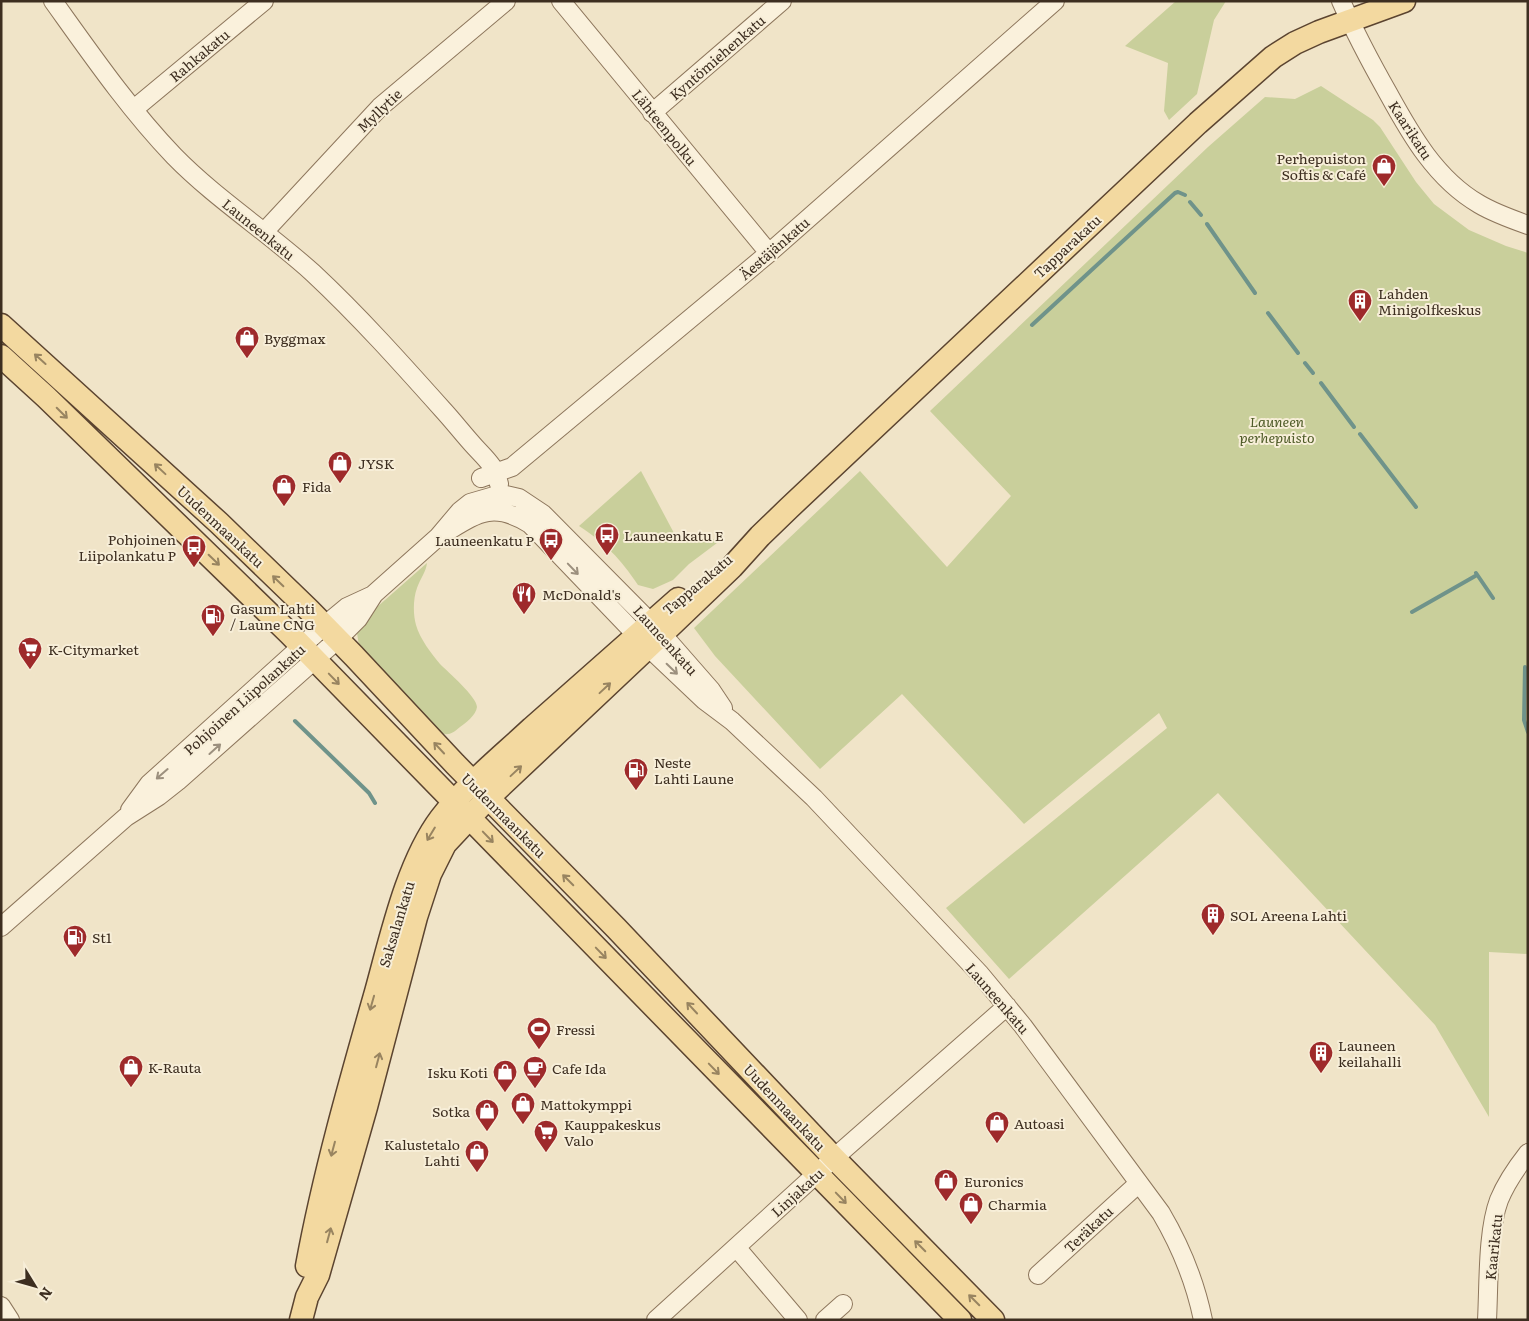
<svg xmlns="http://www.w3.org/2000/svg" width="1529" height="1321" font-family="Literata,serif">
<style>
.green{fill:#c9cf9b}
.lines{fill:none;stroke-linecap:round;stroke-linejoin:round}
.stream{stroke:#6f938a;stroke-width:4}
.minor-casing{stroke:#8d765c;stroke-width:20}
.major-casing{stroke:#5b4430;stroke-width:25}
.minor{stroke:#faf1dc;stroke-width:18}
.major{stroke:#f3d9a0;stroke-width:22}
.oneway{stroke:#988460}
.oneway2{stroke:#9c907e}
.labels{text-anchor:middle;dominant-baseline:central;stroke-width:4;stroke-linejoin:round;paint-order:stroke}
.street-label{font-size:14px;fill:#3d2e20;stroke:#f7eed8}
.poi-label{font-size:14px;fill:#3d2e20;stroke:#f7eed8;text-anchor:start}
.park-label{font-size:14px;font-style:italic;fill:#4d5a26;stroke:#f7eed8}
</style>
<rect width="100%" height="100%" fill="#f0e4c8"/>
<!-- green -->
<path class="green" d="M1176,1H1226L1214,20L1197,94L1169,120L1164,111L1168,63L1125,46Z
M1321,86L1373,120L1380,127L1416,182L1434,204L1469,230L1506,246L1528,253V954L1489,952V1117L1435,1025L1218,793L1009,979L946,908L1167,728L1159,713L1024,824L902,694L820,769L715,656L694,628L860,471L947,567L1011,496L930,411L1208,147L1265,97L1295,99Z
M641,471L675,535L721,540L689,564L673,580L653,589L638,585C620,558 606,544 579,526Z
M427,563C426,572 420,579 417,588C413,599 413,614 416,625C420,639 431,653 440,664C448,672 477,697 477,707C476,715 466,723 460,727C453,733 449,736 440,733L359,646L357,633L360,622Z"/>
<g class="lines">
<!-- stream -->
<path class="stream" d="M1190,202L1201,215
M1207,224L1255,293
M1268,313L1298,353
M1032,325L1175,193L1178,192L1185,195
M1305,363L1313,373
M1321,383L1354,427
M1360,434L1416,507
M1476,573L1493,598
M1412,612L1477,575
M1525,667L1524,720L1528,732
M295,721L369,793L375,803"/>
<defs>
<path id="minor" d="M53,1C91,54 129,109 174,156C216,199 268,232 313,273C359,316 401,363 443,410C454,422 464,435 475,447C487,460 495,466 499,484
M561,1L769,253
M1341,1C1355,33 1371,63 1388,93C1411,135 1436,179 1479,204C1494,213 1511,219 1528,225
M134,109L264,1
M652,113L782,1
M264,232L380,107L506,1
M481,478L512,467L769,253L1055,1
M438,537C474,516 490,499 530,524L648,647L704,700L732,721L814,798L980,974L1023,1026L1161,1213C1181,1247 1195,1281 1203,1320
M130,810L149,784L324,626L347,607L373,595
M1,927L126,817L159,796L178,781L337,640L358,619L374,594L438,537L460,511L470,503L501,494L519,498L543,514L662,634L711,690L723,708
M736,1247L798,1320
M1038,1275L1139,1183
M1,1306L10,1320
M656,1320L834,1158L1007,1006
M825,1320L843,1304
M1487,1320C1489,1285 1487,1232 1499,1200C1506,1183 1517,1167 1528,1153"/>
<path id="major" d="M1,325L219,523L309,610L354,656L455,764L616,928L834,1158L993,1320
M1,356L46,397L289,633L960,1320
M307,1266C324,1174 350,1083 376,992C391,938 407,863 441,818C467,784 501,757 532,728C580,685 629,642 678,599
M301,1320L307,1297L318,1275L366,1107L416,917L430,874L445,844L488,798L662,634L732,567L760,536L789,508L1198,123L1273,57L1295,43L1319,32L1404,1"/>
</defs>
<!-- minor casing -->
<use href="#minor" class="minor-casing"/>
<!-- major casing -->
<use href="#major" class="major-casing"/>
<!-- minor -->
<use href="#minor" class="minor"/>
<!-- major -->
<use href="#major" class="major"/>
</g>
<!-- one-way arrows -->
<defs><path id="oneway-shaft" d="M-6 0H5M1.5-3L5.5 0L1.5 3" fill="none" stroke-width="1.6" stroke-linecap="round" stroke-linejoin="round" transform="scale(1.25)"/></defs>
<g class="oneway">
<use href="#oneway-shaft" transform="translate(40 359) rotate(-138)"/>
<use href="#oneway-shaft" transform="translate(62 413) rotate(45)"/>
<use href="#oneway-shaft" transform="translate(160 469) rotate(-137)"/>
<use href="#oneway-shaft" transform="translate(214 560) rotate(44)"/>
<use href="#oneway-shaft" transform="translate(278 581) rotate(-136)"/>
<use href="#oneway-shaft" transform="translate(334 679) rotate(46)"/>
<use href="#oneway-shaft" transform="translate(605 688) rotate(-43)"/>
<use href="#oneway-shaft" transform="translate(439 748) rotate(-133)"/>
<use href="#oneway-shaft" transform="translate(516 771) rotate(-43)"/>
<use href="#oneway-shaft" transform="translate(431 834) rotate(121)"/>
<use href="#oneway-shaft" transform="translate(488 837) rotate(46)"/>
<use href="#oneway-shaft" transform="translate(568 880) rotate(-135)"/>
<use href="#oneway-shaft" transform="translate(601 953) rotate(46)"/>
<use href="#oneway-shaft" transform="translate(372 1003) rotate(106)"/>
<use href="#oneway-shaft" transform="translate(692 1008) rotate(-133)"/>
<use href="#oneway-shaft" transform="translate(378 1060) rotate(-75)"/>
<use href="#oneway-shaft" transform="translate(714 1069) rotate(46)"/>
<use href="#oneway-shaft" transform="translate(333 1149) rotate(105)"/>
<use href="#oneway-shaft" transform="translate(841 1198) rotate(46)"/>
<use href="#oneway-shaft" transform="translate(329 1235) rotate(-75)"/>
<use href="#oneway-shaft" transform="translate(920 1246) rotate(-135)"/>
<use href="#oneway-shaft" transform="translate(974 1300) rotate(-135)"/>
</g>
<g class="oneway2">
<use href="#oneway-shaft" transform="translate(573 569) rotate(46)"/>
<use href="#oneway-shaft" transform="translate(672 669) rotate(44)"/>
<use href="#oneway-shaft" transform="translate(215 749) rotate(-42)"/>
<use href="#oneway-shaft" transform="translate(162 774) rotate(139)"/>
</g>
<!-- icons -->
<defs>
<symbol id="shop-pin" viewBox="-11 -11 22 30"><path d="M0 17L-7.5 6A9.5 9.5 0 1 1 7.5 6Z" fill="#9e2a2b" stroke="#f7eed8"/><path d="M-5-2.5h2.3a2.7 3.5 0 0 1 5.4 0H5L5.5 6h-11ZM-1.5-2.5h3a1.5 2.3 0 0 0-3 0Z" fill="#fff"/></symbol>
<symbol id="building-pin" viewBox="-11 -11 22 30"><path d="M0 17L-7.5 6A9.5 9.5 0 1 1 7.5 6Z" fill="#9e2a2b" stroke="#f7eed8"/><path d="M-4-6H4V6H1V3H-1V6H-4ZM-2.5-4.3h1.7v1.8h-1.7ZM.8-4.3h1.7v1.8H.8ZM-2.5-1h1.7V.8h-1.7ZM.8-1h1.7V.8H.8Z" fill="#fff"/></symbol>
<symbol id="bus-pin" viewBox="-11 -11 22 30"><path d="M0 17L-7.5 6A9.5 9.5 0 1 1 7.5 6Z" fill="#9e2a2b" stroke="#f7eed8"/><path d="M-5-6H5V4H4V6H2V4H-2V6H-4V4H-5ZM-3.5-4V0h7V-4ZM-3.5 1.2v1.5H-2V1.2ZM2 1.2v1.5H3.5V1.2Z" fill="#fff"/></symbol>
<symbol id="restaurant-pin" viewBox="-11 -11 22 30"><path d="M0 17L-7.5 6A9.5 9.5 0 1 1 7.5 6Z" fill="#9e2a2b" stroke="#f7eed8"/><path d="M-5-6h1v4h1v-4h1v4h1v-4h1v5L-1.5 .5V6h-2V.5L-5-1ZM5-6V6H3V1.5H1.5Q1.5-4 5-6Z" fill="#fff"/></symbol>
<symbol id="fuel-pin" viewBox="-11 -11 22 30"><path d="M0 17L-7.5 6A9.5 9.5 0 1 1 7.5 6Z" fill="#9e2a2b" stroke="#f7eed8"/><path d="M-5.5-6h7V0h2V4h1.3V-2.5L3-4.5l.8-.8L6-3V5H2.5V1h-1V6h-7ZM-4.2-4.7v3.2H.2V-4.7Z" fill="#fff"/></symbol>
<symbol id="supermarket-pin" viewBox="-11 -11 22 30"><path d="M0 17L-7.5 6A9.5 9.5 0 1 1 7.5 6Z" fill="#9e2a2b" stroke="#f7eed8"/><path d="M-6-5.5h2.5l.6 2H6L4.5 2H-2.5L-4.4-4H-6ZM-1.5 3.2a1.3 1.3 0 1 0 .1 0ZM3 3.2a1.3 1.3 0 1 0 .1 0Z" fill="#fff"/></symbol>
<symbol id="stadium-pin" viewBox="-11 -11 22 30"><path d="M0 17L-7.5 6A9.5 9.5 0 1 1 7.5 6Z" fill="#9e2a2b" stroke="#f7eed8"/><path d="M0-5a6.5 5 0 1 0 0 10a6.5 5 0 1 0 0-10ZM-3.5-1.8h7v3.6h-7Z" fill="#fff"/></symbol>
<symbol id="cafe-pin" viewBox="-11 -11 22 30"><path d="M0 17L-7.5 6A9.5 9.5 0 1 1 7.5 6Z" fill="#9e2a2b" stroke="#f7eed8"/><path d="M-5.5-4.5H6V0H3Q3 3.5 0 3.5H-2.5Q-5.5 3.5-5.5 0ZM3-3.2v2h1.7v-2ZM-6 4.5H4V6H-6Z" fill="#fff"/></symbol>
</defs>
<g fill-rule="evenodd">
<use href="#shop-pin" x="1370" y="152" width="28" height="38"/>
<use href="#building-pin" x="1346" y="287" width="28" height="38"/>
<use href="#shop-pin" x="233" y="324" width="28" height="38"/>
<use href="#shop-pin" x="326" y="449" width="28" height="38"/>
<use href="#shop-pin" x="270" y="472" width="28" height="38"/>
<use href="#bus-pin" x="593" y="521" width="28" height="38"/>
<use href="#bus-pin" x="537" y="526" width="28" height="38"/>
<use href="#bus-pin" x="180" y="533" width="28" height="38"/>
<use href="#restaurant-pin" x="510" y="580" width="28" height="38"/>
<use href="#fuel-pin" x="199" y="602" width="28" height="38"/>
<use href="#supermarket-pin" x="16" y="635" width="28" height="38"/>
<use href="#fuel-pin" x="622" y="756" width="28" height="38"/>
<use href="#building-pin" x="1199" y="901" width="28" height="38"/>
<use href="#fuel-pin" x="61" y="923" width="28" height="38"/>
<use href="#stadium-pin" x="525" y="1015" width="28" height="38"/>
<use href="#building-pin" x="1307" y="1039" width="28" height="38"/>
<use href="#shop-pin" x="117" y="1053" width="28" height="38"/>
<use href="#cafe-pin" x="521" y="1054" width="28" height="38"/>
<use href="#shop-pin" x="491" y="1058" width="28" height="38"/>
<use href="#shop-pin" x="509" y="1090" width="28" height="38"/>
<use href="#shop-pin" x="473" y="1097" width="28" height="38"/>
<use href="#shop-pin" x="983" y="1109" width="28" height="38"/>
<use href="#supermarket-pin" x="532" y="1118" width="28" height="38"/>
<use href="#shop-pin" x="463" y="1138" width="28" height="38"/>
<use href="#shop-pin" x="932" y="1167" width="28" height="38"/>
<use href="#shop-pin" x="957" y="1190" width="28" height="38"/>
</g>
<g class="labels">
<!-- street labels -->
<g class="street-label">
<text transform="translate(199 55) rotate(-40)">Rahkakatu</text>
<text transform="translate(717 57) rotate(-41)">Kyntömiehenkatu</text>
<text transform="translate(379 110) rotate(-44)">Myllytie</text>
<text transform="translate(665 127) rotate(51)">Lähteenpolku</text>
<text transform="translate(1411 130) rotate(57)">Kaarikatu</text>
<text transform="translate(259 229) rotate(39)">Launeenkatu</text>
<text transform="translate(1067 246) rotate(-43)">Tapparakatu</text>
<text transform="translate(774 248) rotate(-41)">Äestäjänkatu</text>
<text transform="translate(221 526) rotate(43)">Uudenmaankatu</text>
<text transform="translate(697 584) rotate(-40)">Tapparakatu</text>
<text transform="translate(666 640) rotate(48)">Launeenkatu</text>
<text transform="translate(244 699) rotate(-42)">Pohjoinen Liipolankatu</text>
<text transform="translate(504 815) rotate(45)">Uudenmaankatu</text>
<text transform="translate(396 924) rotate(-73)">Saksalankatu</text>
<text transform="translate(998 998) rotate(49)">Launeenkatu</text>
<text transform="translate(785 1107) rotate(47)">Uudenmaankatu</text>
<text transform="translate(797 1192) rotate(-42)">Linjakatu</text>
<text transform="translate(1088 1229) rotate(-43)">Teräkatu</text>
<text transform="translate(1493 1247) rotate(-84)">Kaarikatu</text>
</g>
<!-- poi labels -->
<g class="poi-label">
<text x="1366" y="158" text-anchor="end">Perhepuiston<tspan x="1366" dy="16">Softis &amp; Café</tspan></text>
<text x="1378" y="293">Lahden<tspan x="1378" dy="16">Minigolfkeskus</tspan></text>
<text x="264" y="338">Byggmax</text>
<text x="358" y="463">JYSK</text>
<text x="302" y="486">Fida</text>
<text x="624" y="535">Launeenkatu E</text>
<text x="176" y="539" text-anchor="end">Pohjoinen<tspan x="176" dy="16">Liipolankatu P</tspan></text>
<text x="534" y="540" text-anchor="end">Launeenkatu P</text>
<text x="542" y="594">McDonald's</text>
<text x="230" y="608">Gasum Lahti<tspan x="230" dy="16">/ Laune CNG</tspan></text>
<text x="48" y="649">K-Citymarket</text>
<text x="654" y="762">Neste<tspan x="654" dy="16">Lahti Laune</tspan></text>
<text x="1230" y="915">SOL Areena Lahti</text>
<text x="92" y="937">St1</text>
<text x="556" y="1029">Fressi</text>
<text x="1338" y="1045">Launeen<tspan x="1338" dy="16">keilahalli</tspan></text>
<text x="148" y="1067">K-Rauta</text>
<text x="552" y="1068">Cafe Ida</text>
<text x="488" y="1072" text-anchor="end">Isku Koti</text>
<text x="540" y="1104">Mattokymppi</text>
<text x="470" y="1111" text-anchor="end">Sotka</text>
<text x="1014" y="1123">Autoasi</text>
<text x="564" y="1124">Kauppakeskus<tspan x="564" dy="16">Valo</tspan></text>
<text x="460" y="1144" text-anchor="end">Kalustetalo<tspan x="460" dy="16">Lahti</tspan></text>
<text x="964" y="1181">Euronics</text>
<text x="988" y="1204">Charmia</text>
</g>
<!-- park labels -->
<g class="park-label">
<text x="1277" y="421">Launeen<tspan x="1277" dy="16">perhepuisto</tspan></text>
</g>
</g>
<!-- border -->
<rect width="1529" height="1321" fill="none" stroke="#3d2e20" stroke-width="5"/>
<!-- north arrow -->
<g transform="translate(35 1286) rotate(127)" stroke="#f7eed8" stroke-width="4" paint-order="stroke">
<path d="M0-4L9 19L0 12L-9 19Z" fill="#3d2e20"/>
<text y="-8" font-size="14" font-weight="bold" text-anchor="middle" fill="#3d2e20">N</text>
</g>
</svg>
